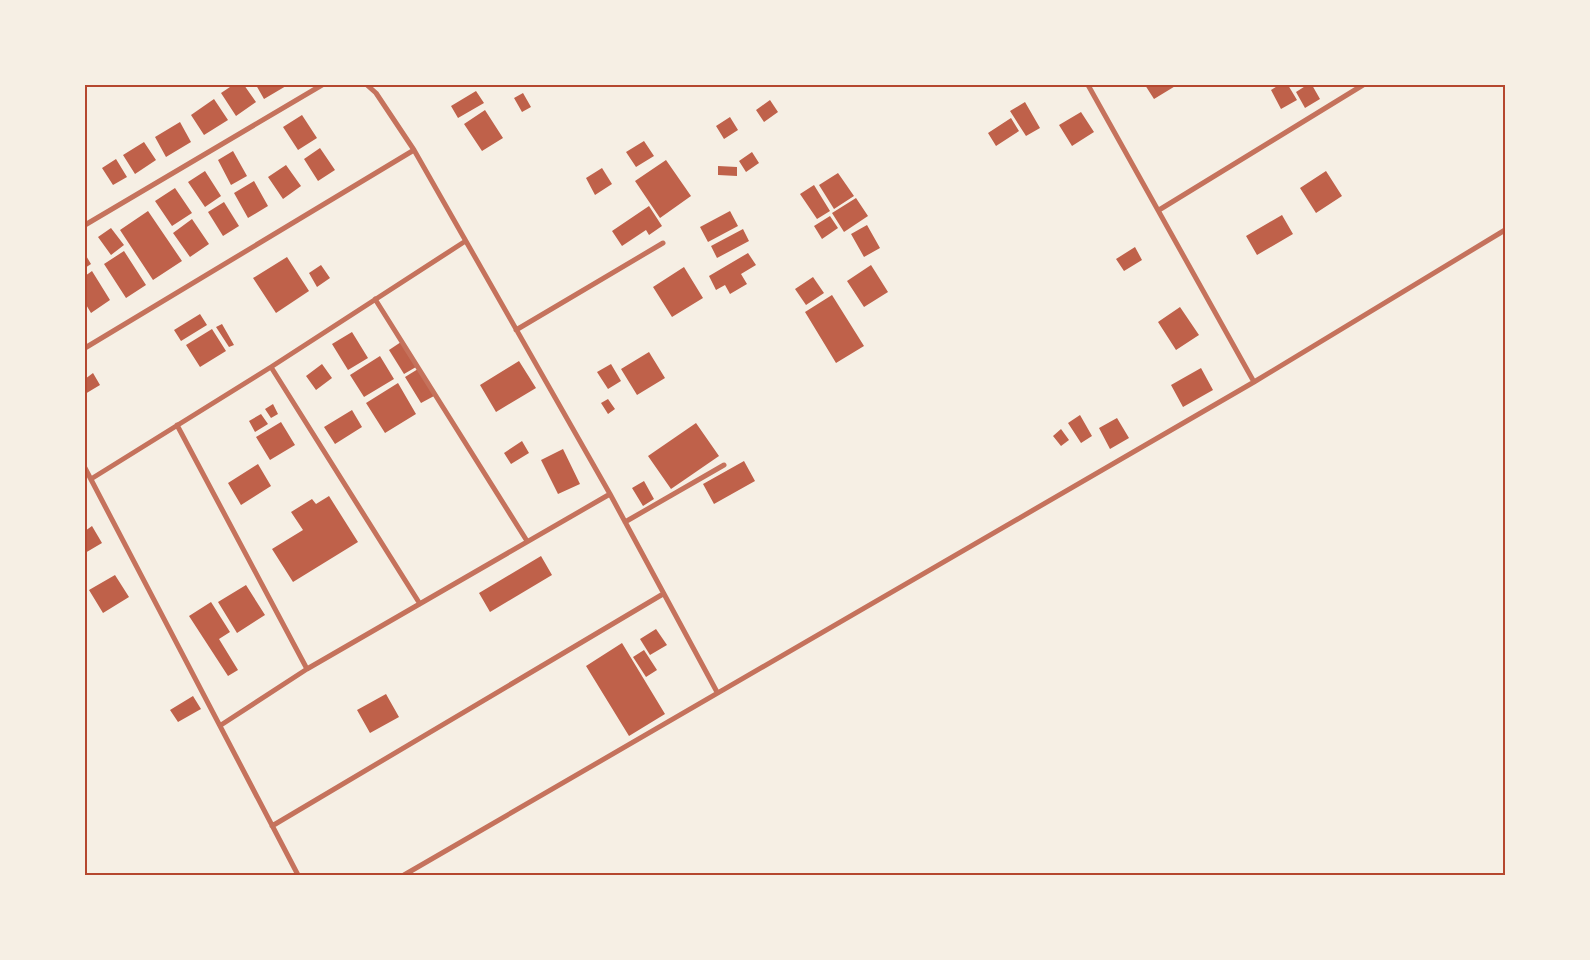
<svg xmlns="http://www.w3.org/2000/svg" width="1590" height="960" font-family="'Fira Sans',sans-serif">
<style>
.building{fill:#bf614a}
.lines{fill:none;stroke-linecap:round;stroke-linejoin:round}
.minor{stroke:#c5725c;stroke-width:5}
.neatline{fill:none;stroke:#b5482f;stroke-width:2}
</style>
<rect width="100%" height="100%" fill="#f6efe4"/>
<!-- building -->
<path class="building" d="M233,85H244L256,102L236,116L221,93Z
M256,85H285L286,86L264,99Z
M1145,85H1177L1154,99Z
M1279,85H1288L1297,100L1281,109L1271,90Z
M1307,85H1312L1320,99L1305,108L1296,92Z
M476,91L484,103L458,118L451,106Z
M523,93L531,107L522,112L514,98Z
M214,99L228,120L204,135L191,115Z
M770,100L778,112L764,122L756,110Z
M1025,102L1040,128L1026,136L1010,111Z
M485,110L503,138L482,151L464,124Z
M1081,112L1094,132L1072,146L1059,125Z
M302,115L317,138L298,150L283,127Z
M730,117L738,130L724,139L716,126Z
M1011,118L1019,131L996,146L988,133Z
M180,122L191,142L166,157L155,137Z
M644,141L654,156L636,167L626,152Z
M144,142L156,160L135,174L123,155Z
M320,148L335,170L318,181L304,159Z
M233,151L247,176L231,185L218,160Z
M752,152L759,163L746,172L739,161Z
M116,159L127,177L113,185L102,168Z
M666,160L691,196L660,218L635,181Z
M286,165L301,186L283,199L268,177Z
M718,166L737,167V176L718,175Z
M602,168L612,184L595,195L586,178Z
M205,171L221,196L205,207L188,182Z
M1326,171L1342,196L1316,213L1300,188Z
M838,173L854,196L834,209L819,185Z
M254,181L268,206L248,218L234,193Z
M814,185L830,211L817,219L800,194Z
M175,188L192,213L172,226L155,201Z
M856,198L868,216L844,232L832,213Z
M224,202L239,226L223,236L208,212Z
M649,206L662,226L649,235L646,230L622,246L612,231Z
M148,211L182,261L153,280L120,230Z
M730,211L738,226L708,242L700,227Z
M1282,215L1293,234L1257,255L1246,236Z
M830,216L838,228L822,239L814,226Z
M192,219L209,244L190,257L173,233Z
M867,225L880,248L864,257L851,234Z
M111,228L124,245L111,255L98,237Z
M743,229L749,241L717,258L711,246Z
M1135,247L1142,260L1124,271L1116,259Z
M124,251L146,285L126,298L104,264Z
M748,253L756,265L741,274L747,284L730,294L725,285L716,290L709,276Z
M85,254L91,264L85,268Z
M287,257L309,291L276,313L253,278Z
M321,265L330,278L317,287L309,273Z
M871,265L888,292L864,307L847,281Z
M684,267L703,298L672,317L653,287Z
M92,271L110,300L91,313L85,303V276Z
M813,277L824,293L806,305L795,289Z
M832,295L864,346L836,363L805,312Z
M1180,307L1199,335L1176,350L1158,322Z
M200,314L207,325L181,341L174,330Z
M222,324L234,345L229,347L216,327Z
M212,329L226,351L200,367L186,345Z
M352,332L368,358L348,370L332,344Z
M401,342L416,367L404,374L389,350Z
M649,352L665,378L637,395L621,369Z
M380,356L394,379L364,397L350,375Z
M519,361L536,388L496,412L480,385Z
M322,364L332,378L316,390L306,376Z
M611,364L621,381L608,389L597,372Z
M1201,368L1213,390L1183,407L1171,385Z
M418,369L434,396L421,403L405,377Z
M93,373L100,385L85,394V379Z
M398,383L416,414L385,433L366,403Z
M608,399L615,409L608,414L601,403Z
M273,404L278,414L271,418L265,409Z
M352,410L362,427L335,444L324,427Z
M261,414L268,424L255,432L249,421Z
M1080,415L1092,436L1081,443L1068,423Z
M1117,418L1129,438L1110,449L1099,428Z
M281,422L295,445L270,460L256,437Z
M696,423L719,456L671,489L648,456Z
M1061,429L1069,440L1061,446L1053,436Z
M522,441L529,453L511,464L504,453Z
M563,449L580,484L558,494L541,460Z
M744,461L755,481L714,504L703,484Z
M258,464L271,486L241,505L228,483Z
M644,481L654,499L643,506L632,488Z
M329,496L358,542L293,582L272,549L303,530L291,512L312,499L316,504Z
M92,526L102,543L85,553V531Z
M541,556L552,575L490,612L479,593Z
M115,575L129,597L103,613L89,590Z
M246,585L265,615L237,633L218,602Z
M211,602L230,632L219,639L238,670L228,676L189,616Z
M656,629L667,645L650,655L640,639Z
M622,643L665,714L629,736L586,666Z
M644,650L657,670L646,677L633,657Z
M386,694L399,717L370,733L357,710Z
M193,696L201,709L178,722L170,710Z"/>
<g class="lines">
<!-- minor -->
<path class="minor" d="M367,85L376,93L414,150L610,494L717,692
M1088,85L1254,382
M1159,210L1363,85
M85,225L322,85
M375,299L527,541
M516,330L663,243
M85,348L414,150
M271,367L420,604
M177,425L307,669
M85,468L298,875
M91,479L271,367L464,242
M625,522L724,465
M221,725L307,669L610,494
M272,826L663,594
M404,875L1254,382L1505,230"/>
</g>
<!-- border -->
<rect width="1590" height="960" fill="none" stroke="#f6efe4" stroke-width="172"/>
<rect x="86" y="86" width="1418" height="788" class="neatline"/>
</svg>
